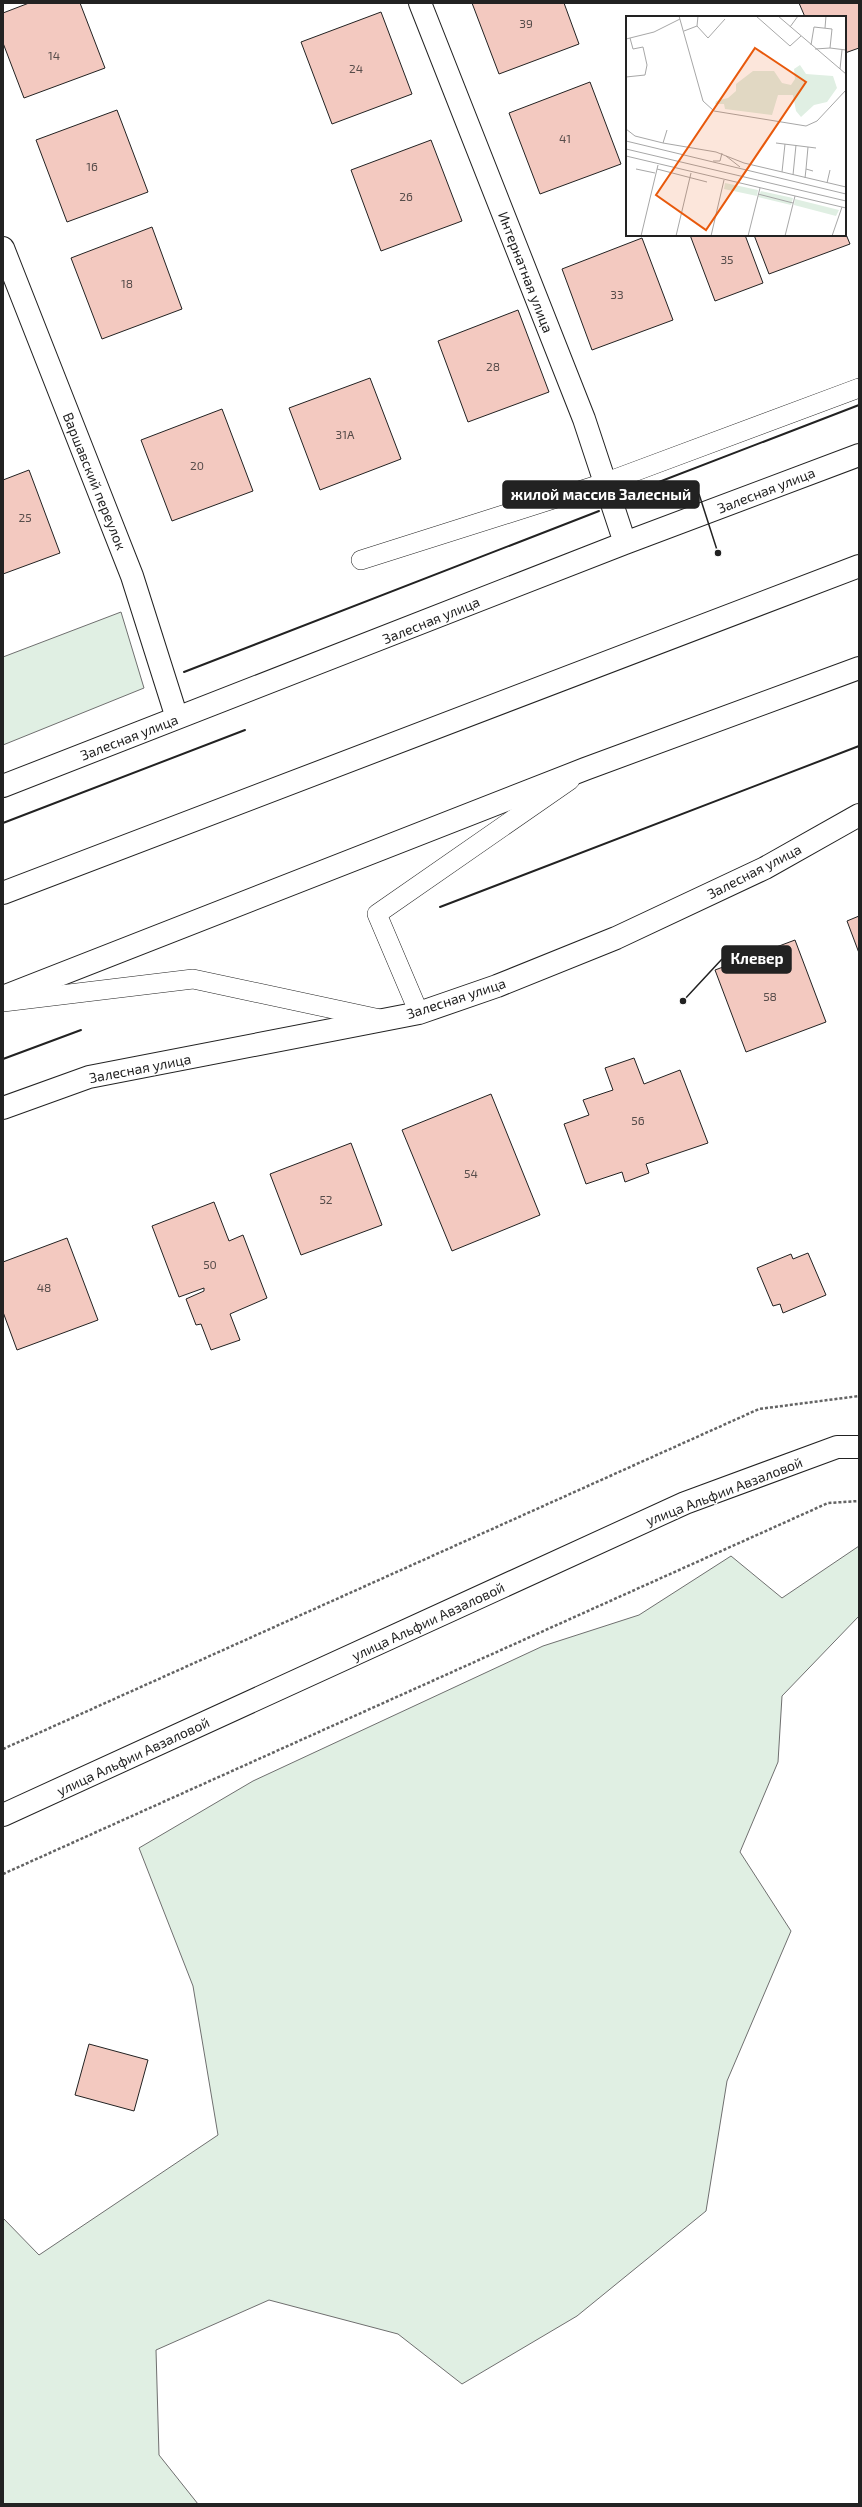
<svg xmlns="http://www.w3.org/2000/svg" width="862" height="2507" font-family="'Exo 2',sans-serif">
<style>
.green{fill:#e0efe3;stroke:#6f6f6f}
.building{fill:#f3c9c0;stroke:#222}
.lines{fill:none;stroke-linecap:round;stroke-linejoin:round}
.service-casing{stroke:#222;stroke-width:20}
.minor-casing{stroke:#222;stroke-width:24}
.primary-casing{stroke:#222;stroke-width:24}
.path{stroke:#646464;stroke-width:2.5;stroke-dasharray:3 2;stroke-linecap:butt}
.service{stroke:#fff;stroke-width:19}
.minor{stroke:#fff;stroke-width:22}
.primary{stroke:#fff;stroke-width:22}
.wall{stroke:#222;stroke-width:2}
.labels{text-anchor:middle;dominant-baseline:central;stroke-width:3;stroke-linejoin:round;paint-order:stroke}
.number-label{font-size:12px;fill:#564c4a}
.street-label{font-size:14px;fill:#222;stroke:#fff}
.inset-road{fill:none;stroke:#a7a7a7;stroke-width:1}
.view{fill:#e8590c;fill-opacity:0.15;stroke:#e8590c;stroke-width:2}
.inset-edge{fill:none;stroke:#222;stroke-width:2}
.leader{fill:none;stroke:#222;stroke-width:1.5}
.callout-dot{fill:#222;stroke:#fff;stroke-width:1.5}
.callout{fill:#222;stroke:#222;stroke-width:1.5}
.callout-label{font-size:15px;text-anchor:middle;font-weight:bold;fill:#fff}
</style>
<rect width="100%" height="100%" fill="#fff"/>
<!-- green -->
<path class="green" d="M121,612L144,688L3,745V657Z
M859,1546V1616L782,1696L778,1762L740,1852L791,1931L727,2081L706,2211L577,2316L462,2384L398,2334L269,2300L156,2350L159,2455L198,2504H3V2218L39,2255L218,2135L193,1986L139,1848L253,1781L543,1646L639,1615L731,1556L782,1598Z"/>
<!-- building -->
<path class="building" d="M29,3H80L105,68L24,98L3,43V13Z
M472,3H564L579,44L499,74Z
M799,3H859V48L845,53V17H805Z
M381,12L412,94L332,124L301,42Z
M590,82L621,164L540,194L509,113Z
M117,110L148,192L67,222L36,140Z
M431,140L462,221L381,251L351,170Z
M152,227L182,309L102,339L71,258Z
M845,232L850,244L769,274L754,235H845Z
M690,235H745L763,283L715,301Z
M642,238L673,320L592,350L562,269Z
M518,310L549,392L468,422L438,341Z
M370,378L401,459L320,490L289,408Z
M222,409L253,491L172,521L141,440Z
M29,470L60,553L3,574V480Z
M859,916V953L847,921Z
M795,940L826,1022L746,1052L715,970Z
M634,1058L644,1084L680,1070L708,1143L646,1164L649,1173L625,1182L622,1172L586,1184L564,1124L589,1115L583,1100L613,1090L605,1068Z
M491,1094L540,1215L452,1251L402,1130Z
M351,1143L382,1225L301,1255L270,1174Z
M214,1202L229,1241L243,1235L267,1298L230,1314L240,1340L211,1350L201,1324L196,1325L186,1299L204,1291V1288L179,1297L152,1226Z
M67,1238L98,1320L17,1350L3,1312V1262Z
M808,1253L826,1295L783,1313L780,1304L773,1306L757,1268L791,1254L793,1259Z
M89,2044L148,2060L134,2111L75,2095Z"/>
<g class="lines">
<defs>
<path id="service" d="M361,560L604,483L859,388
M3,1002L193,979L380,1019
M419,1013L377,914L570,780"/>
<path id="minor" d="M420,3L584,419L625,543
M3,248L132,576L177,718
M3,786L625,543L859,455
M3,1108L89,1077L419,1013L497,986L616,938L765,868L859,815
M3,1815L685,1503L837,1447H859"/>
<path id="primary" d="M3,893L859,566
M3,997L585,769L859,668"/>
</defs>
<!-- service casing -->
<use href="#service" class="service-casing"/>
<!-- minor casing -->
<use href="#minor" class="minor-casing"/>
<!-- primary casing -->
<use href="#primary" class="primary-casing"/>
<!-- path -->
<path class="path" d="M3,1749L759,1409L859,1396
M3,1874L828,1503L859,1501"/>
<!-- service -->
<use href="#service" class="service"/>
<!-- minor -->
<use href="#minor" class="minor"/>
<!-- primary -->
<use href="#primary" class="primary"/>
<!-- wall -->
<path class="wall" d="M638,490L859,405
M184,672L599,511
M3,823L245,730
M440,907L859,746
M3,1059L81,1030"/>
</g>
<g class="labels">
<!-- number labels -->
<g class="number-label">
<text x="526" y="23">39</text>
<text x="54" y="55">14</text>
<text x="356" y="68">24</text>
<text x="565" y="138">41</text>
<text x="92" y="166">16</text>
<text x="406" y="196">26</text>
<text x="727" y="259">35</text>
<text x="127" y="283">18</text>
<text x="617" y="294">33</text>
<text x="493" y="366">28</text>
<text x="345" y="434">31А</text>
<text x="197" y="465">20</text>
<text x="25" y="517">25</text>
<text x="770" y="996">58</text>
<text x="638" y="1120">56</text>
<text x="471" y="1173">54</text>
<text x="326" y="1199">52</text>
<text x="210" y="1264">50</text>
<text x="44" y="1287">48</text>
</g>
<!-- street labels -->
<g class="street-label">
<text transform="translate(526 272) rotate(69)">Интернатная улица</text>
<text transform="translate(95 481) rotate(68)">Варшавский переулок</text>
<text transform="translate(766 490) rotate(-21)">Залесная улица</text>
<text transform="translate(431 620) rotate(-22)">Залесная улица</text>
<text transform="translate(129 737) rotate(-21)">Залесная улица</text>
<text transform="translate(754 871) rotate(-27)">Залесная улица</text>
<text transform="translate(456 998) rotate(-18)">Залесная улица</text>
<text transform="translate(140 1068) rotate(-11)">Залесная улица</text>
<text transform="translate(724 1491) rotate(-21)">улица Альфии Авзаловой</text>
<text transform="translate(428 1621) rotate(-25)">улица Альфии Авзаловой</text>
<text transform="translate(133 1756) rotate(-25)">улица Альфии Авзаловой</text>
</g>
</g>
<!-- overview -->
<g transform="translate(626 16)">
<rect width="220" height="220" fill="#fff"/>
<path d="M174,49L180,58L207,60L211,72L201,86L188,89L175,101L170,95L167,79H152L146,99L99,93L98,88H89L90,85L102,82L110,75V68L127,55H148L156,67L165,69L169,63L168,53ZM99,167L132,174L131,180L98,173ZM135,175L167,182L165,189L132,181ZM169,183L213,194L210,200L168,189Z" fill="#e0efe3"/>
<path class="inset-road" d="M53,0L77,85L88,95L180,110L191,105L220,74M130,0L164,30L175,20M152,0L220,58M71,10L82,22L99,3M164,11L172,0M199,12L200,0M58,15L71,10L72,0M0,23L28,16L54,3M185,29L188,11L206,13L204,32L189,33M204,32L220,34M214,53L216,34M0,61L19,59L21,49L17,31L7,33L4,22M0,113L9,120L37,127L90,136L118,147L220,171M0,125L220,178M37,127L41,114M150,127L190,132M0,133L220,185M0,140L220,192M100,140L114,151M87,145H94L96,137M10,153L29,157M31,153L81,166M180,153L182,131M156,156L159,128M167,159L170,129M179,162L180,153L187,155M201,167L204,154M132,178L167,187M15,220L32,149M50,220L65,157M85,220L98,164M122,220L134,172M159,220L169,180M206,220L216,191"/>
<path class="view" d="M129,32L180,66L80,214L30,179Z"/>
<rect width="220" height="220" class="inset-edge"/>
</g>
<!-- callouts -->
<path class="leader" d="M718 553L699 494M683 1001L722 959"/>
<g class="callout-dot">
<circle cx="718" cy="553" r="4"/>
<circle cx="683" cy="1001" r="4"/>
</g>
<g class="callout">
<rect x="503" y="481" width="196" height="27" rx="4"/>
<rect x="722" y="946" width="69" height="27" rx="4"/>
</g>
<g class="callout-label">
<text x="601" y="500">жилой массив Залесный</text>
<text x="757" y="964">Клевер</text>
</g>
<!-- border -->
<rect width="862" height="2507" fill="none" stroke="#222222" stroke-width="8"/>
</svg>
